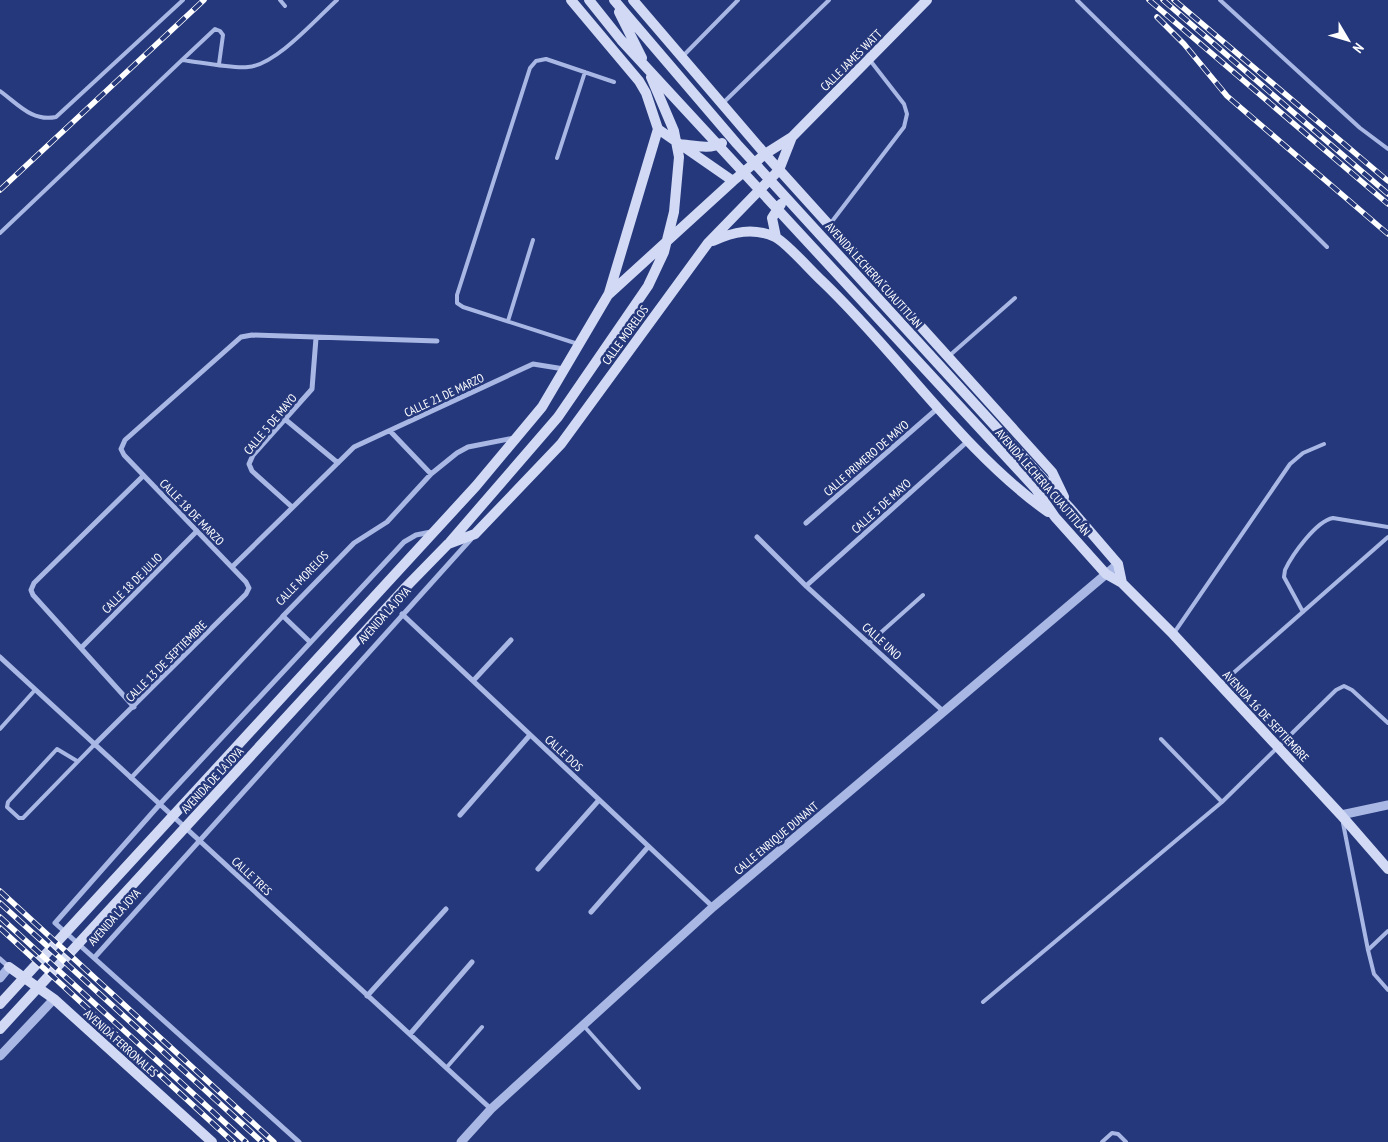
<svg xmlns="http://www.w3.org/2000/svg" width="1388" height="1142" font-family="'PT Sans Narrow',sans-serif">
<style>
.lines{fill:none;stroke-linecap:round;stroke-linejoin:round}
.service{stroke:#a8b7e4;stroke-width:4}
.pedestrian{stroke:#a8b7e4;stroke-width:4.5}
.minor{stroke:#a8b7e4;stroke-width:5}
.tertiary{stroke:#a8b7e4;stroke-width:9}
.secondary{stroke:#d1d9f4;stroke-width:10}
.rail-casing{stroke:#fff;stroke-width:5.5}
.rail{stroke:#25387b;stroke-width:4;stroke-dasharray:11;stroke-linecap:butt}
.labels{text-anchor:middle;dominant-baseline:central;stroke-width:5;stroke-linejoin:round;paint-order:stroke}
.street-label{font-size:12px;fill:#fff;stroke:#25387b}
</style>
<rect width="100%" height="100%" fill="#25387b"/>
<g class="lines">
<!-- service -->
<path class="service" d="M280,0L285,6
M1077,0L1327,247
M1220,0L1360,128L1388,149
M683,56L738,0
M182,60L215,29L220,31L223,35L219,64
M0,91C18,104 32,122 56,117L183,0
M723,103L829,0
M557,158L585,72
M830,224L904,127L907,114L904,104L869,59
M0,233L182,60C199,62 233,69 248,67C276,65 316,19 337,0
M508,321L533,240
M578,344L463,307L457,303V295L530,68L536,61L546,59L614,82
M949,356L1015,298
M1303,612L1284,577L1285,570C1292,555 1316,521 1333,518L1388,527
M1174,633L1290,464L1303,453L1324,444
M869,643L923,595
M1222,683L1388,537
M0,729L35,690
M1161,739L1222,802
M77,761L57,749L8,802L7,807L19,818H23L94,745
M1343,823L1368,950L1374,974L1388,990
M1368,950L1388,931
M983,1002L1222,802L1336,690L1344,686L1352,690L1388,723
M583,1025L639,1088
M447,1067L482,1027
M1102,1142L1112,1133L1118,1134L1126,1142"/>
<!-- pedestrian -->
<path class="pedestrian" d="M131,778L283,616"/>
<!-- minor -->
<path class="minor" d="M286,420L338,463
M390,431L431,474
M292,507L252,471L249,464L253,455L312,389L316,338
M806,523L938,408
M757,537L806,586L944,712
M232,567L354,447L533,364L564,369
M806,586L969,440
M402,614L713,907
M310,642L283,616L354,543L387,522L431,474L457,453L468,447L514,438
M81,648L197,531
M0,657L491,1109
M473,681L511,640
M134,707L33,595L31,590L34,583L143,476
M94,745L246,594L249,588L246,582L124,455L121,449L125,440L241,337L252,335L437,341
M460,815L530,735
M538,869L599,800
M591,912L648,847
M94,958L471,539
M0,959L9,967
M367,996L446,909
M410,1034L472,962
M299,1142L55,923L160,804L404,542L416,535L431,532"/>
<!-- tertiary -->
<path class="tertiary" d="M1341,815L1388,805
M0,978L9,967
M0,1056L54,999
M461,1142L491,1109L713,907L1118,564"/>
<!-- secondary -->
<path class="secondary" d="M571,0L639,81L646,93L658,129L609,293
M589,0L621,40L1035,488L1055,517L1106,574L1122,583L1173,634L1341,815L1388,869
M614,0L737,144L1069,507L1118,564L1122,583
M633,0L765,154L1052,472L1064,497
M619,12L642,58
M658,129L733,181
M678,144C693,145 709,150 722,143
M776,237L772,218L781,204
M713,241C733,232 753,227 775,237C786,242 811,271 822,281C899,354 961,450 1048,512
M450,542L558,417L648,286L664,252L674,212L679,157L674,131L651,77
M9,967L54,999L212,1142
M0,1004L476,486L542,407L608,295L733,181L765,154L792,137L927,0
M0,1029L406,587L448,544L475,534L561,444L708,243L779,170L792,137"/>
<defs>
<path id="rail" d="M1149,0L1388,204
M1163,0L1388,194
M1174,0L1388,181
M1157,17L1184,44L1227,96L1388,234
M0,190L204,0
M0,891L274,1142
M0,903L262,1142
M0,917L246,1142
M0,928L233,1142"/>
</defs>
<!-- rail casing -->
<use href="#rail" class="rail-casing"/>
<!-- rail -->
<use href="#rail" class="rail"/>
</g>
<g class="labels">
<!-- street labels -->
<g class="street-label">
<text transform="translate(851 60) rotate(-45)">CALLE JAMES WATT</text>
<text transform="translate(874 275) rotate(48)">AVENIDA LECHERIA CUAUTITLAN</text>
<text transform="translate(625 335) rotate(-54)">CALLE MORELOS</text>
<text transform="translate(444 395) rotate(-25)">CALLE 21 DE MARZO</text>
<text transform="translate(270 424) rotate(-50)">CALLE 5 DE MAYO</text>
<text transform="translate(866 458) rotate(-41)">CALLE PRIMERO DE MAYO</text>
<text transform="translate(1043 482) rotate(49)">AVENIDA LECHERIA CUAUTITLÁN</text>
<text transform="translate(881 506) rotate(-42)">CALLE 5 DE MAYO</text>
<text transform="translate(192 512) rotate(46)">CALLE 18 DE MARZO</text>
<text transform="translate(302 578) rotate(-46)">CALLE MORELOS</text>
<text transform="translate(132 583) rotate(-45)">CALLE 18 DE JULIO</text>
<text transform="translate(384 615) rotate(-48)">AVENIDA LA JOYA</text>
<text transform="translate(882 641) rotate(42)">CALLE UNO</text>
<text transform="translate(166 661) rotate(-45)">CALLE 13 DE SEPTIEMBRE</text>
<text transform="translate(1266 716) rotate(47)">AVENIDA 16 DE SEPTIEMBRE</text>
<text transform="translate(564 753) rotate(43)">CALLE DOS</text>
<text transform="translate(212 780) rotate(-47)">AVENIDA DE LA JOYA</text>
<text transform="translate(776 838) rotate(-40)">CALLE ENRIQUE DUNANT</text>
<text transform="translate(252 876) rotate(43)">CALLE TRES</text>
<text transform="translate(114 917) rotate(-48)">AVENIDA LA JOYA</text>
<text transform="translate(121 1043) rotate(42)">AVENIDA FERRONALES</text>
</g>
</g>
<!-- north arrow -->
<g transform="translate(1348 40) rotate(128)" stroke="#25387b" stroke-width="4" paint-order="stroke">
<path d="M0-4L9 19L0 12L-9 19Z" fill="#ffffff"/>
<text y="-8" font-size="14" font-weight="bold" text-anchor="middle" fill="#ffffff">N</text>
</g>
</svg>
